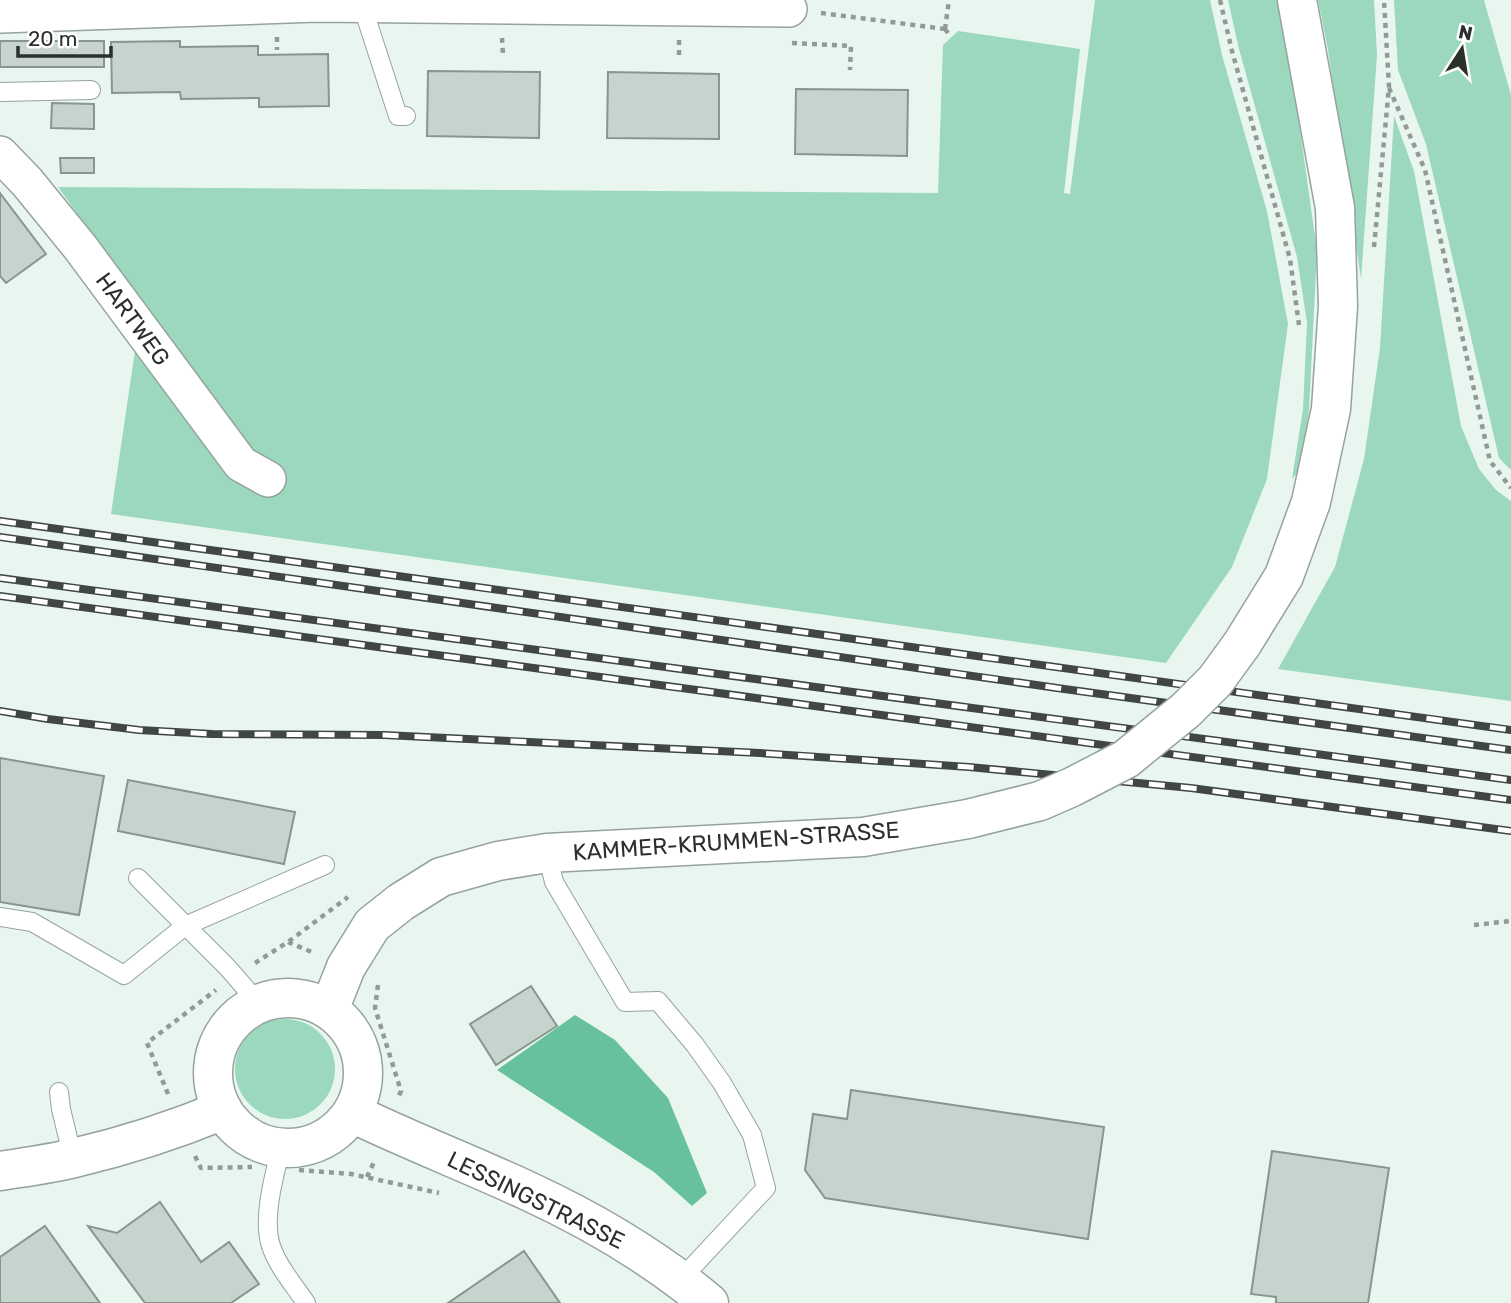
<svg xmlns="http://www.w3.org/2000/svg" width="1511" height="1303" font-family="Rubik,sans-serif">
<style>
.green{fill:#9bd8bd}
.forest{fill:#68c19d}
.building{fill:#c6d4cd;stroke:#89958f;stroke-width:2}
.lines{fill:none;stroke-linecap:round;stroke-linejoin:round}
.lane-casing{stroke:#96a39c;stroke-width:20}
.street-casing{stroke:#96a39c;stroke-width:38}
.secondary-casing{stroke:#96a39c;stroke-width:41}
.path{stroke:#919a96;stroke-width:4.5;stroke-dasharray:5 5;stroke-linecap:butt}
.lane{stroke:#fff;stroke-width:18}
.street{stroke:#fff;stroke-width:35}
.secondary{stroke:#fff;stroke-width:38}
.rail-casing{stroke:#404642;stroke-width:8}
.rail{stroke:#fff;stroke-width:5;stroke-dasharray:16;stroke-linecap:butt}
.secondary-bridge-casing{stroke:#96a39c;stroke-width:41;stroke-linecap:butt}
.secondary-bridge{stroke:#fff;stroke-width:38}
.labels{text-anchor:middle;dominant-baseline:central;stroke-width:5;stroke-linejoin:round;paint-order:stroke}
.street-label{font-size:23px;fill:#2b302d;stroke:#fff}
</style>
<rect width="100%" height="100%" fill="#e9f6f0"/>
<!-- green -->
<path class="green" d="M1095,0H1210L1222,55L1267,211L1288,324L1267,479L1232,567L1166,663L111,514L142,303L58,187L938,193L943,45L958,31L1080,49L1064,193L1070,194Z
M1228,0H1279L1288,44L1317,251L1309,411L1300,470L1292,479L1303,409L1307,323L1297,257L1239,49Z
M1318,0H1374L1377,55L1361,279L1328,50Z
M1394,0H1484L1511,95V470L1499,458L1426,144L1398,70Z
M1394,116L1414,171L1461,426L1479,469L1496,490L1511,501V701L1278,669L1335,567L1364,459L1380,348Z
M235 1069a50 50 0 1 1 100 0a50 50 0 1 1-100 0Z"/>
<!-- forest -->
<path class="forest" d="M575,1015L615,1040L668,1098L707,1193L692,1206L654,1172L497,1070Z"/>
<!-- building -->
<path class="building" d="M0,41H104V67H0Z
M180,41V47L258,46V55L328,54L329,106L259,107V98L181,99L180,92L112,93L111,42Z
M428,71L540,72L539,138L427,136Z
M608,72L719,74V139L607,138Z
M796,89L908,90L907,156L795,154Z
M52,103L94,104V129L51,128Z
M60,158H94V173H61Z
M0,193L46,254L6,283L0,276Z
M0,758L104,776L79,915L0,902Z
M128,780L295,812L284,864L118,831Z
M531,986L557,1026L496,1065L470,1024Z
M851,1090L1104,1127L1088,1239L825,1198L805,1170L813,1114L847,1119Z
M1272,1151L1389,1168L1368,1303H1276V1297L1251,1294Z
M160,1202L201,1262L229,1242L259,1284L231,1303H145L88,1226L117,1233Z
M45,1226L100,1303H0V1257Z
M524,1251L560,1303H448Z"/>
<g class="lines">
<defs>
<path id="lane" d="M362,5L398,116H406
M0,92L91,90
M547,853L554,882L625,1002L658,1001L695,1045L722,1083L752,1135L766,1188L681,1279
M138,878L228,968L259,1004
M0,917L32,922L124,975L185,926L325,865
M59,1092L61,1109L73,1159
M281,1148C274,1176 262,1219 271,1246C278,1267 294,1285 306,1303"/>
<path id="street" d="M0,15L317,4L789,9
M0,154L27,182L80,247L241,464L268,479"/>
<path id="secondary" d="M1242,644L1284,576L1311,502L1331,409L1338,306L1335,208L1297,0
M213 1073a75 75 0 1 1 150 0a75 75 0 1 1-150 0Z
M329,1010L346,967L372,925L401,902L441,877L498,861L547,853L863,837L968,819
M352,1113C410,1141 470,1164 528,1191C593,1221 654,1257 709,1303
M0,1171C25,1167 50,1164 74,1158C125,1146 175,1130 223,1110"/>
</defs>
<!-- lane casing -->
<use href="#lane" class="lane-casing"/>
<!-- street casing -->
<use href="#street" class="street-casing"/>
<!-- secondary casing -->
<use href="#secondary" class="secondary-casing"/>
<!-- path -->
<path class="path" d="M1220,0L1232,51L1290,259L1299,325
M821,13L945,29
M945,29L949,0
M945,29L951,37
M277,37V50
M502,38L503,55
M679,40V60
M792,43L851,46L850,70
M1389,88L1425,170L1490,461L1511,488
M1374,247L1389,87L1384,0
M1474,925L1511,921
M288,942L314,953
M255,963L288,942L348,897
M378,985L375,1008L401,1091L398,1098
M168,1094L147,1043L216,990
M195,1156L201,1168L252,1167
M299,1170L351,1174L439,1193
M367,1177L374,1162"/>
<!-- lane -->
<use href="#lane" class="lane"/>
<!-- street -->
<use href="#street" class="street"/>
<!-- secondary -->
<use href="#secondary" class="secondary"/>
<defs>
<path id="rail" d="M0,521L1511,730
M0,537L1057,688L1511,750
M0,578L1511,780
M0,596L1511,800
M0,711L48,719L139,730L212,734L384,735L760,753L969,767L1191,788L1511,831"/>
</defs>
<!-- rail casing -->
<use href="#rail" class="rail-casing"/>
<!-- rail -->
<use href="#rail" class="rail"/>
<defs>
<path id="secondary-bridge" d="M968,819L1040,801L1072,787L1126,759L1186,710L1215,681L1242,644"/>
</defs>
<!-- secondary-bridge casing -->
<use href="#secondary-bridge" class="secondary-bridge-casing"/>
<!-- secondary-bridge -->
<use href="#secondary-bridge" class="secondary-bridge"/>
</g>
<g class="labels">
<!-- street labels -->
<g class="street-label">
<text transform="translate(133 319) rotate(54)">HARTWEG</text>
<text transform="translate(736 841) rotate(-4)">KAMMER-KRUMMEN-STRASSE</text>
<text transform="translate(536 1200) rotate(26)">LESSINGSTRASSE</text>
</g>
</g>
<!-- north arrow -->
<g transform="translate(1462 49) rotate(12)" stroke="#ffffff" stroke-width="5" paint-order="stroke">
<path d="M0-5L12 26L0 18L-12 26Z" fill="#2b302d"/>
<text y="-10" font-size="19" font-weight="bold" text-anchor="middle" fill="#2b302d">N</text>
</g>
<!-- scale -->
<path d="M18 46v10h93v-10" fill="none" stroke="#2b302d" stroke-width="3.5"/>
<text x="28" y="46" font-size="21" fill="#2b302d" stroke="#ffffff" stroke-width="5" paint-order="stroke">20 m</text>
</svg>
